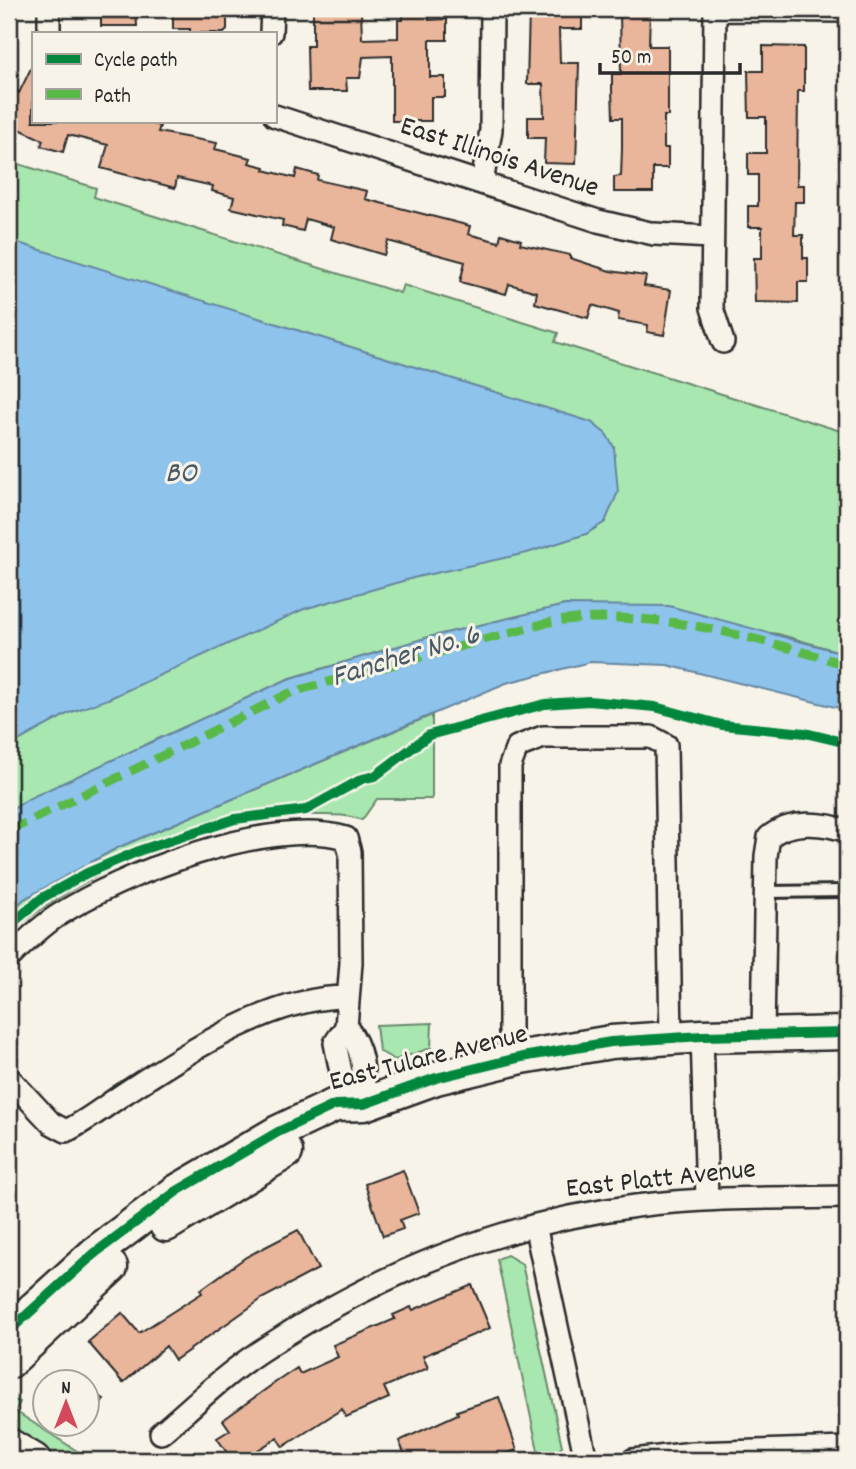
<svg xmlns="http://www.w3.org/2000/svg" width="856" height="1469" font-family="Dekko,sans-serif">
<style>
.green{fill:#a8e7af;stroke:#6a896d;stroke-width:2}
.water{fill:#8ec3ec;stroke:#66869f;stroke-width:2}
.building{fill:#e9b69b;stroke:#2b2b2b;stroke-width:2}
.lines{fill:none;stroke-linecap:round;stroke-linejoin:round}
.lane-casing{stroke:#2b2b2b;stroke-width:16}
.street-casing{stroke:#2b2b2b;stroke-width:26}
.secondary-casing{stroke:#2b2b2b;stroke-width:37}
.lane{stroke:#f7f3e8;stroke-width:10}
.street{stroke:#f7f3e8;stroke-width:21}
.secondary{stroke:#f7f3e8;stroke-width:32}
.quiet{stroke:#58b947;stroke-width:9;stroke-dasharray:18 9;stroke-linecap:butt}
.cycleway-casing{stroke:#f7f3e8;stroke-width:15}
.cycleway{stroke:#00873e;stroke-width:10}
.labels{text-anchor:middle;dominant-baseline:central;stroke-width:6;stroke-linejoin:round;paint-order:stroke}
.street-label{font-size:28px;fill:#2b2b2b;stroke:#f7f3e8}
.water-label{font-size:30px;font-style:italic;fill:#495965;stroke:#f7f3e8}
</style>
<rect width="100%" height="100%" fill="#f7f3e8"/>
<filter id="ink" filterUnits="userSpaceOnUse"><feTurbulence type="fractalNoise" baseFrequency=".0143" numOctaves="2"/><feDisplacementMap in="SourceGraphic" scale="14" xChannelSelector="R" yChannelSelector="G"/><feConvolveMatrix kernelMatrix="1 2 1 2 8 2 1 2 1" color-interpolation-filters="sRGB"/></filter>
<g filter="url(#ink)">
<!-- green -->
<path class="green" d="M9,161L96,188L94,197L400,293L403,285L558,333L555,342L847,433V654L778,634L565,605L429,637L288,679L28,799L9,812Z
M432,715V799H377L362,820C347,814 331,815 314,815C216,814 83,871 9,934V913L24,899L117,848Z
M432,1023L431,1048L395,1060L379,1051L376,1025Z
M507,1255L522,1264L562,1446L554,1459L540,1460L497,1259Z
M9,1398L20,1402L15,1411L91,1460H56L9,1431Z"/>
<!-- water -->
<path class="water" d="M9,240L591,422L606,434L614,447L618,492L605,522L586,534L527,553L417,577L304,609L108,699L69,713L9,746Z
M565,605L669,606L847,654V710L667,665L590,662L506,683L117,848L24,899L9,913V812L28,799L288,679L429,637Z"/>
<!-- building -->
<path class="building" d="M101,9H136L137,26H101Z
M173,9H227V30L224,33H190V29H173Z
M313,9L361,10L362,39L398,38V20H403V9H429V20L447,19V40H430V77H445V97H431V121H392V56L363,57L360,78H346L347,91H308L307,46H313Z
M620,9H650L649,46H668V116H664V148H668V168H653V192H614V177L621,176L622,149V118H613L612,90V74H621Z
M529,11H582V29H559L560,63H579L576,164L544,163L545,138H528V117H544L543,84H527Z
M763,46L804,47V91H798L797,185H804V202H795L794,235H803V258H808V282H798V303L755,302L754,258H762V227H748V206H758V175H748V153H766V117H749L748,71H763Z
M33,64V121H142L160,126L158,132L217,143L215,149L251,158L249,163L265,167L264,170L295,178L297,169L318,175L317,180L367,191L365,199L470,226L468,234L499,242L501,234L521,240L520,244L570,255V258L610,271L646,276L644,286L671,290L664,335L647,332L648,325L618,320L619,313L592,305L588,318L535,303L537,292L509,284L506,294L460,282L465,262L388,241L384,255L331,239L334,227L306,219L303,231L282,226L283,220L231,208L234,197L212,191L213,186L177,178L175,188L101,168L108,145L68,135L63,152L41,146L43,140L9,124V88L19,93Z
M403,1170L419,1213L400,1220L403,1229L383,1236L365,1184Z
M298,1230L318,1269L263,1298L175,1360L166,1346L123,1383L88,1342L122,1313L139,1333L202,1293L200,1290L246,1257Z
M472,1285L490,1328L423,1356L428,1368L384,1387L389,1398L346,1417L342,1409L283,1447L277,1438L242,1460H232L217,1438L230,1430L223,1420L276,1382L297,1368L300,1374L338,1357L333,1345L395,1319L393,1315L411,1307L413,1310Z
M88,1389L104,1399L88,1426Z
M499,1397L517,1450L487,1460H407L399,1441L458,1414L457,1411Z"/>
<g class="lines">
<defs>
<path id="lane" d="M765,892L847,891"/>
<path id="street" d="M715,9L712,308L723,342
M715,10L847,11
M49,33V9
M271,33L272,9
M275,116L598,221L654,234L711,237
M482,183L491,130L492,9
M9,958C24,943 39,928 57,916C121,874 270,816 346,838L350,852L351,963L346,1027L335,1043L342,1077L364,1104
M346,1027C365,1049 364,1076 364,1104
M763,1035L766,856L769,837C790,820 822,822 847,831
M702,1036L707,1199
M510,1060V766L517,747L543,737H651L666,745L671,1038
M9,1078L51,1123L66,1131C87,1121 105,1106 125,1093C187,1053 272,996 347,997
M535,1225L586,1460
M161,1433C193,1406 224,1375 259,1352C373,1276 499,1223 636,1206C706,1197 777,1198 847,1197
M633,1460L693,1453L847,1448"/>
<path id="secondary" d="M166,1225L286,1152
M9,1331L95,1253L177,1191L278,1132L335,1105L364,1104L436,1078L522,1057L611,1042L702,1036L847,1033
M9,1362L111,1267
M9,1445L34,1460"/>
</defs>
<!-- lane casing -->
<use href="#lane" class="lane-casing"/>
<!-- street casing -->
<use href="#street" class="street-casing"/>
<!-- secondary casing -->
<use href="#secondary" class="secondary-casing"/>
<!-- lane -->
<use href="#lane" class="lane"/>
<!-- street -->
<use href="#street" class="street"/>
<!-- secondary -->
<use href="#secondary" class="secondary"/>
<!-- quiet -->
<path class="quiet" d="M9,831L292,692L550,622C652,607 750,636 847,665"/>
<defs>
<path id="cycleway" d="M9,926L42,898L87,873L141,850L235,819L306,810L362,779L375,776L429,735L545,704L589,701L655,707L722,725L805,733L847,743
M9,1331L95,1253L177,1191L278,1132L335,1105L364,1104L436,1078L522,1057L611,1042L702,1036L847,1033"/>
</defs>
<!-- cycleway casing -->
<use href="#cycleway" class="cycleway-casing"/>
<!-- cycleway -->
<use href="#cycleway" class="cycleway"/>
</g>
</g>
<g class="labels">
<!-- street labels -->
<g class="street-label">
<text transform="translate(499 159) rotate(18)">East Illinois Avenue</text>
<text transform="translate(429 1060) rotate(-14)">East Tulare Avenue</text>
<text transform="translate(661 1181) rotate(-6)">East Platt Avenue</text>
</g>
<!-- water labels -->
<g class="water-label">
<text x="181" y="475">BO</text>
<text transform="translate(406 658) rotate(-17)">Fancher No. 6</text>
</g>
</g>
<!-- margin -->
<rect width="856" height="1469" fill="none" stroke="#f7f3e8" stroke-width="35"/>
<rect x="18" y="18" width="821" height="1434" fill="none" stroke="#2b2b2b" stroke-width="2.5" filter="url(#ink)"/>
<!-- legend -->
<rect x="32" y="32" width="245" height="91" fill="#f7f3e8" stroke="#a5a39c" stroke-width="2"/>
<rect x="46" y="54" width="35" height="10" fill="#00873e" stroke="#a5a39c" stroke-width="2"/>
<text x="94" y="66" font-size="21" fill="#2b2b2b">Cycle path</text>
<rect x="46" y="89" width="35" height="10" fill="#58b947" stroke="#a5a39c" stroke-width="2"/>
<text x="94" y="102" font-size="21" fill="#2b2b2b">Path</text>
<!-- north arrow -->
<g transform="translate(66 1403)"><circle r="33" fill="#f7f3e8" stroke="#a5a39c" stroke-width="2"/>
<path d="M0-5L12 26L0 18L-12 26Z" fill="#d1495b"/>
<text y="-10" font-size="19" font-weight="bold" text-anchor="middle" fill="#2b2b2b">N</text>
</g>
<!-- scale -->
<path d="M600 63v10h140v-10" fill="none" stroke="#2b2b2b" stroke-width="3.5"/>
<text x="611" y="63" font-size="21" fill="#2b2b2b" stroke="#f7f3e8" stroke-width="5" paint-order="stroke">50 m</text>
</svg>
